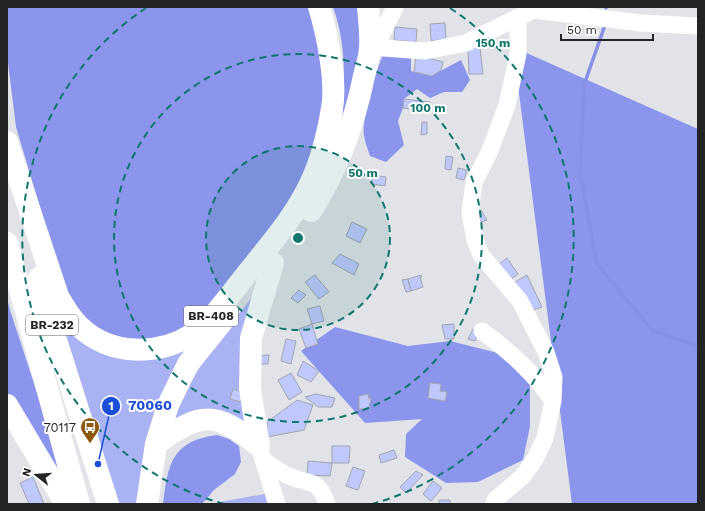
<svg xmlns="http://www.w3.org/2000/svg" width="705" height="511" font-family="'Work Sans',sans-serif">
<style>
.green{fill:#a9b2f2}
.forest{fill:#8b95eb}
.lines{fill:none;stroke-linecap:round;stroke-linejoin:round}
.stream{stroke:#8690e5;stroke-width:3.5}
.building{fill:#c0c9fe;stroke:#a3a5ab}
.minor{stroke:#fff;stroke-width:17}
.highway{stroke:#fff;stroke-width:22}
.ring{fill:none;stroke:#0f766e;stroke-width:2;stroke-dasharray:7 5}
.labels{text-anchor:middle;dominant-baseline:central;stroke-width:4;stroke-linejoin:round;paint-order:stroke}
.shield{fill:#fff;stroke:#666668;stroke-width:1}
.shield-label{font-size:12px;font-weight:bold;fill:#242427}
.poi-label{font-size:13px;fill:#242427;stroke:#fff;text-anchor:end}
.centre{fill:#0f766e;stroke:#fff;stroke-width:2}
.ring-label{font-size:12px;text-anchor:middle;font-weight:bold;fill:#0f766e;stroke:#fff;stroke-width:4;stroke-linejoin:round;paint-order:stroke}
.leader{fill:none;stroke:#1d4ed8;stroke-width:1.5}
.callout-dot{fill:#1d4ed8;stroke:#fff;stroke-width:1.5}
.mark-label{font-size:12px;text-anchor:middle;font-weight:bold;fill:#fff}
.callout-label{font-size:14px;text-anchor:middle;font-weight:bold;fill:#1d4ed8;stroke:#fff;stroke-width:4;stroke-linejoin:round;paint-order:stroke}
</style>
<rect width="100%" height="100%" fill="#e1e3e9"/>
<!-- green -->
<path class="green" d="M257,291L253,431L170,430C186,377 223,334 257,291Z
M55,304L187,348L142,504H116Z
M265,494L267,504H209Z"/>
<!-- forest -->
<path class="forest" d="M7,7H314L326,83L318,140L288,208L207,310L169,339L117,341L98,331L81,315L65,291L16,127L7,55Z
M333,7H360L361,54L342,128C344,85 348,49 333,7Z
M513,47L698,129V504H572Z
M384,53L411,57V71L431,76L461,60L470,80L462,92H444L430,98L417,89L404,99L403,108L398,121L404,145L386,162L370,156C368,150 365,142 364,135C361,122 377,65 384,53Z
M7,298L10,310L73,503L7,396Z
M335,327L408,346L450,341L502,354L530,381V426L523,460L478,482L446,483L405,457L406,434L422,419L365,423L301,351Z
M217,435L229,439L239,446L241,462L235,474L214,490L202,504H163C168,463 172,441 217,435Z"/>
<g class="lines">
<!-- stream -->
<path class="stream" d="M606,8V7
M605,25L584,85L580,172L597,264L652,330L698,346"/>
</g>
<!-- building -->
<path class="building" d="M445,23L446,39L431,41L430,24Z
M395,27L417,29L416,42L394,40Z
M480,47L483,74H469L468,49Z
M416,55L443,62L441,70L432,76L414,72Z
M404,99L430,102L429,111L403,108Z
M422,122H427V134L421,135Z
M446,156L453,157L451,170L445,169Z
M458,168L467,170L464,180L456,178Z
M373,175L386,177L385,186L372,184Z
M481,210L487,220L475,224L474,212Z
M352,222L367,229L360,243L346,236Z
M340,254L359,264L354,275L332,263Z
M507,258L518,274L509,281L498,265Z
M315,275L329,292L319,299L305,282Z
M421,275L422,277H420L423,287L411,291L408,279Z
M527,275L542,307L530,311L512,284Z
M408,279L411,291L406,292L402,280Z
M299,290L306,295L298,303L291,298Z
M320,306L324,321L312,324L307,309Z
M312,324L318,344L306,348L299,329Z
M454,324V339H445L442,325Z
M473,329L479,331L475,341L468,339Z
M286,339L296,341L291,364L281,361Z
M269,355L268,364H256V356Z
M303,361L319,371L311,382L297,375Z
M291,373L302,392L289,400L278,380Z
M430,383L441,384L440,391L447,392L445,401L428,398Z
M233,389L244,393L241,402L230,399Z
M316,394L335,398L332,407H318L305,397Z
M369,394L368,398H371L369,409H359V396Z
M297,400L313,405L304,430L267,437V422Z
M332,446H350L349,463H332Z
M394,450L397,458L381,463L379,455Z
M308,461L332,463L330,476L307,475Z
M353,467L365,471L358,490L346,486Z
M416,471L423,475L406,493L400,487Z
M33,477L44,504H29L20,483Z
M433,481L442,488L431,501L423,494Z
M439,500H450V504H439Z"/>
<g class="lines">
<!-- minor -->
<path class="minor" d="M533,10L641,23L698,26
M370,47L425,51L466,43L533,10L534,7
M375,48L395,7
M482,331C507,349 536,375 553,401
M262,456L277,504
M264,461C272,466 280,472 289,476C310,486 317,476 327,504
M494,504L495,500L523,476L535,459L545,438L553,401L554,377L546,352L520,301L481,255L475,240L470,213L474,182L489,153L507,105L518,54V17"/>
<!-- highway -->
<path class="highway" d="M7,142L58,296C64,307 70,317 79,326C110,356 158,356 193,334C214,320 237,285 253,266C274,240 296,214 310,184C321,161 328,133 332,108C337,82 327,33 319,7
M311,211C338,169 354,125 364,76C366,67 370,56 370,47C371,34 369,20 368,7
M7,243L79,504
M39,278L45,305L108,504
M7,405L66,504
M156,444C201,412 215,410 259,446
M259,446L250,389L251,338L273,263
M147,504L156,444L168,405L188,364L222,322"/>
</g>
<!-- distance rings -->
<circle cx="298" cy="238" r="92" fill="#0f766e" fill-opacity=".12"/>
<g class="ring">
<circle cx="298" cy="238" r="92"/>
<circle cx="298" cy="238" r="184"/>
<path d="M224 504A276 276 0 0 1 146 8M450 8A276 276 0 0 1 372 504"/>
</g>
<!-- icons -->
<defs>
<symbol id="bus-pin" viewBox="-11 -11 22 30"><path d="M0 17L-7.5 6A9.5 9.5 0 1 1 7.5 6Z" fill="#8e580a" stroke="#fff"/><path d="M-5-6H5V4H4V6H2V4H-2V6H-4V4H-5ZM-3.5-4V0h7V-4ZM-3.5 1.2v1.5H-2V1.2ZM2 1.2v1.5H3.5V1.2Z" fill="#fff"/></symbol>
</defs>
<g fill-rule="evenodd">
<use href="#bus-pin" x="79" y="416" width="22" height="30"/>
</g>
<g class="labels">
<!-- shield labels -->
<g class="shield">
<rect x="184" y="306" width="54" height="20" rx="3"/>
<rect x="26" y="315" width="52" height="20" rx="3"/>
</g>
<g class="shield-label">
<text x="211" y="316">BR-408</text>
<text x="52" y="325">BR-232</text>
</g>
<!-- poi labels -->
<g class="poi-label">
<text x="76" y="427">70117</text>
</g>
</g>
<circle cx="298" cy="238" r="6" class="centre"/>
<g class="ring-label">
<text x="493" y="47">150 m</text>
<text x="428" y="112">100 m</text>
<text x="363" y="177">50 m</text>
</g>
<!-- callouts -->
<path class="leader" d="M98 464L111 406"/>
<g class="callout-dot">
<circle cx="98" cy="464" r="4"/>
<circle cx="111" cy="406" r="10"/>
</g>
<g class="mark-label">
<text x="111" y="410">1</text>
</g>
<g class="callout-label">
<text x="150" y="410">70060</text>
</g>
<!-- border -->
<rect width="705" height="511" fill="none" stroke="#242427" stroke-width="16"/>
<!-- north arrow -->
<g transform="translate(36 475) rotate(287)" stroke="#ffffff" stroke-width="3" paint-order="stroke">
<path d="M0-3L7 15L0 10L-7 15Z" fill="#242427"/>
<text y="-6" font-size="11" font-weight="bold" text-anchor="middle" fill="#242427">N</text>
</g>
<!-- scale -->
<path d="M561 34v6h92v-6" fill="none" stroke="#242427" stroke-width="2"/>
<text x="567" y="34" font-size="12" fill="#242427" stroke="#ffffff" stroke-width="3" paint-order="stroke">50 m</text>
</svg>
